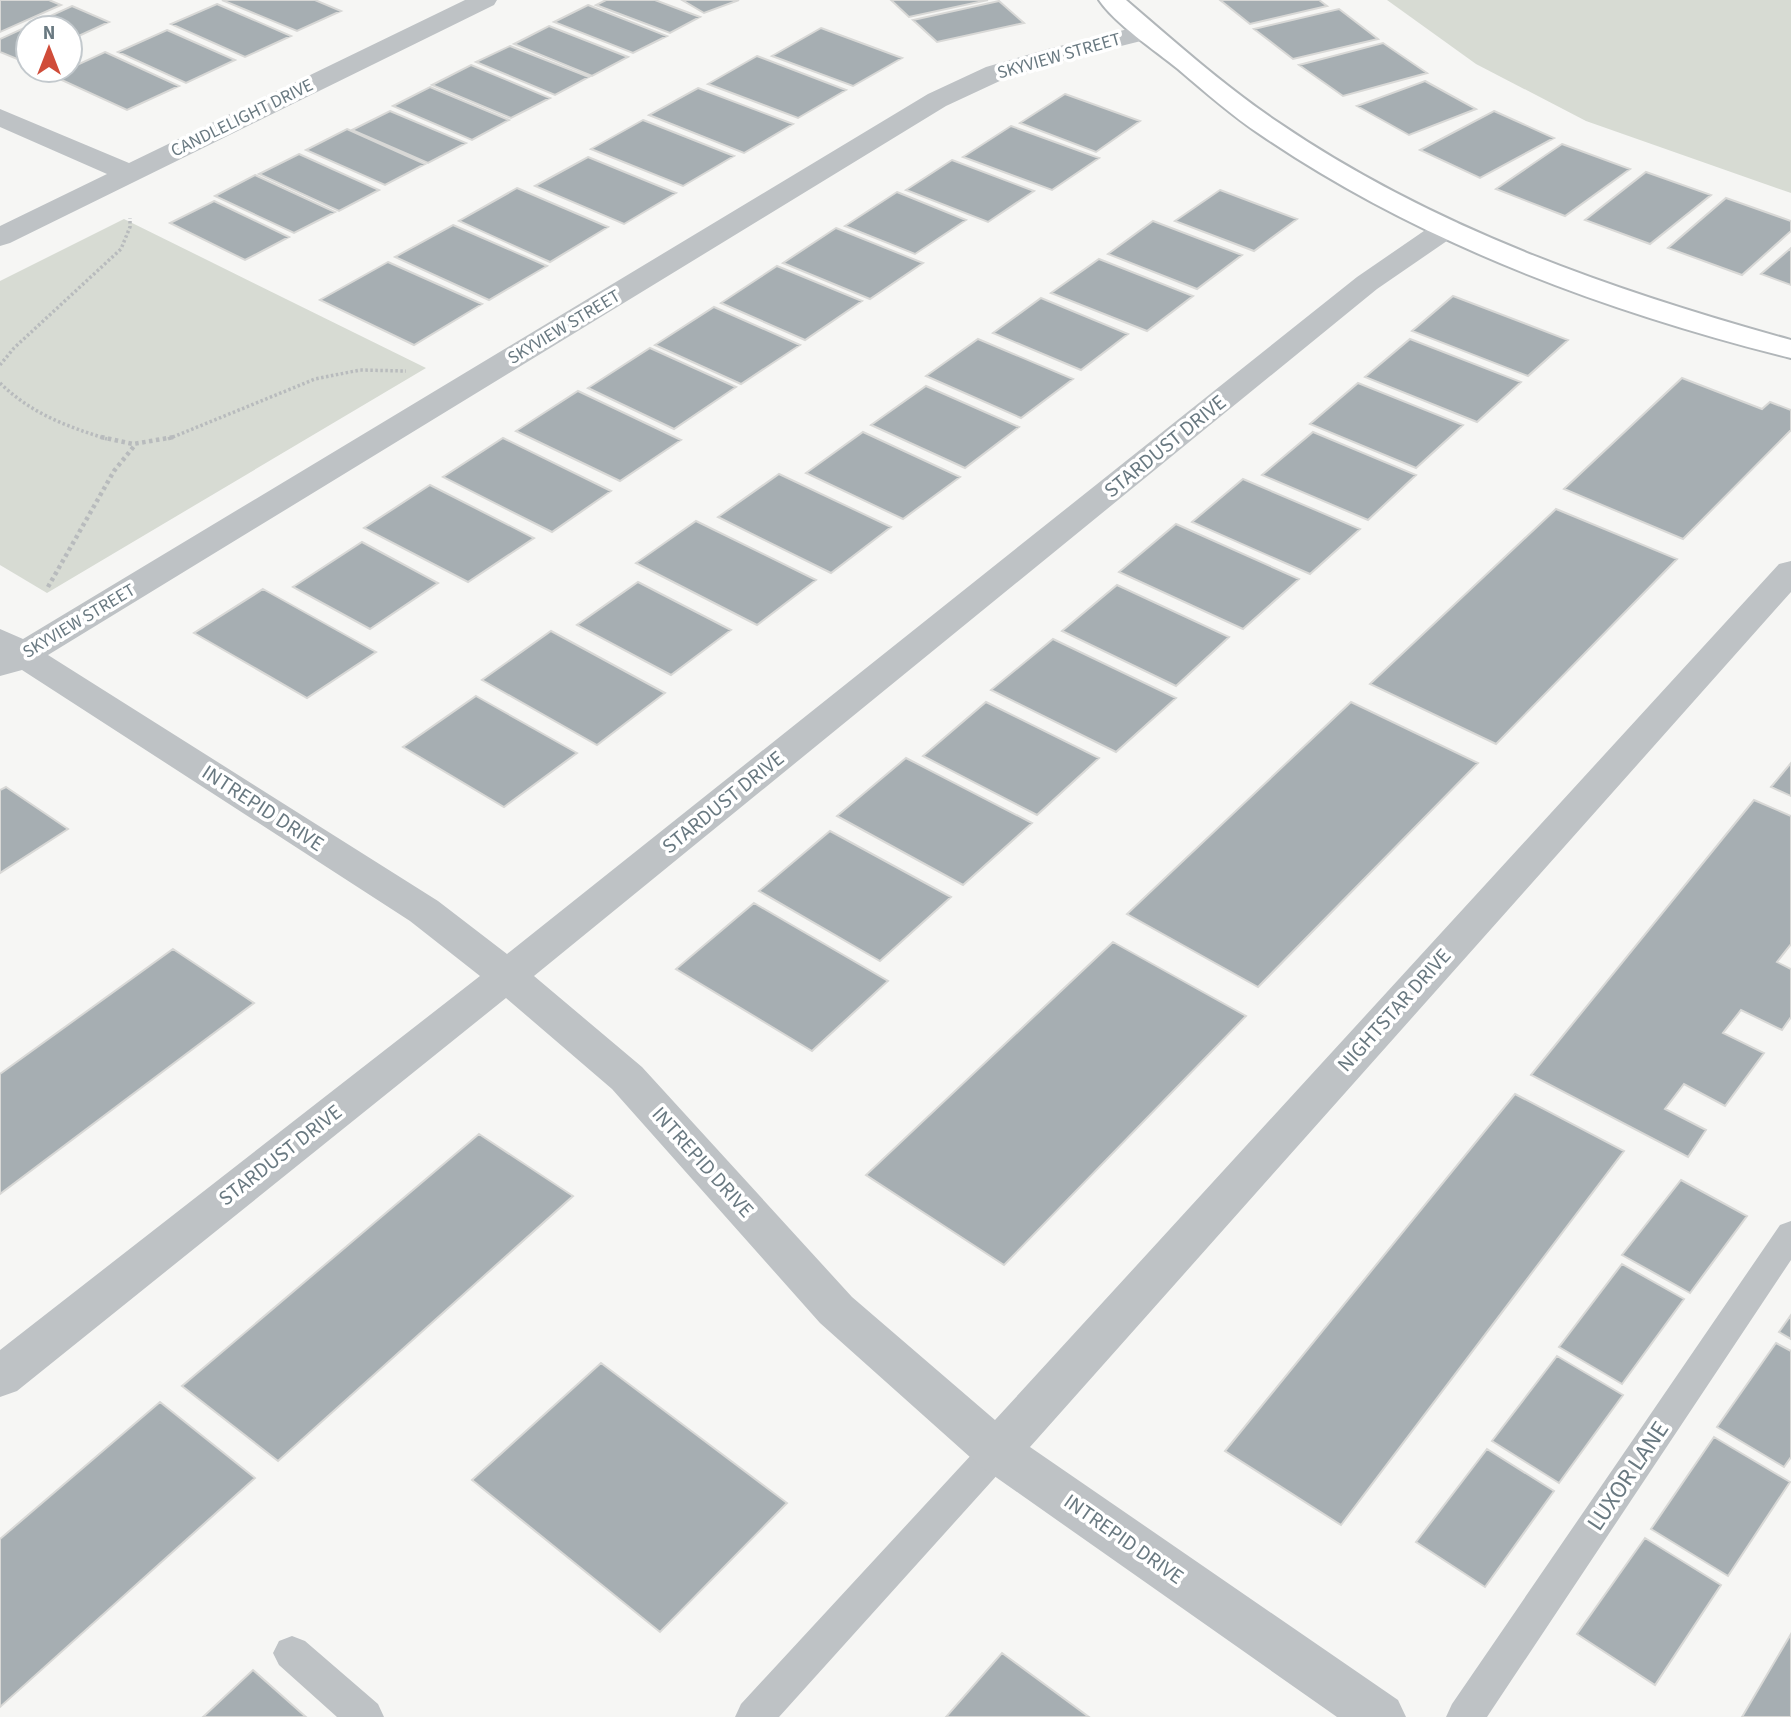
<svg xmlns="http://www.w3.org/2000/svg" width="1791" height="1717" font-family="'Source Sans 3',sans-serif">
<style>
.green{fill:#d7dbd3}
.building{fill:#a6aeb2;stroke:#d8d8d6;stroke-width:2}
.lines{fill:none;stroke-linecap:round;stroke-linejoin:round}
.secondary-casing{stroke:#b1b6b9;stroke-width:4}
.path-far1{stroke:#b8bbbd;stroke-width:3.5;stroke-dasharray:2.5 2.5;stroke-linecap:butt}
.path{stroke:#b8bbbd;stroke-width:4.5;stroke-dasharray:3.5 3.5;stroke-linecap:butt}
.lane{fill:#bec2c5;fill-rule:evenodd}
.street{fill:#bec2c5;fill-rule:evenodd}
.secondary{fill:#fff;fill-rule:evenodd}
.labels{text-anchor:middle;dominant-baseline:central;stroke-width:7;stroke-linejoin:round;paint-order:stroke}
.far-street-label{font-size:18px;fill:#697981;stroke:#fff}
.street-label{font-size:21px;fill:#697981;stroke:#fff}
.near-street-label{font-size:24px;fill:#697981;stroke:#fff}
</style>
<rect width="100%" height="100%" fill="#f6f6f4"/>
<!-- green -->
<path class="green" d="M1387,0H1791V193L1586,121L1476,64Z
M124,219L426,368L47,593L0,565V281Z"/>
<!-- building -->
<path class="building" d="M0,0H49L61,5L0,32Z
M222,0H315L341,11L297,31Z
M606,0H655L700,17L670,33L596,5Z
M682,0H739L704,13Z
M891,0H988L909,17Z
M1220,0H1319L1327,6L1250,24Z
M999,1L1024,23L937,42L913,20Z
M217,4L291,36L245,57L171,24Z
M588,5L667,36L633,53L554,22Z
M72,6L109,22L70,40V28H28V59L22,61L0,52V39Z
M1339,9L1378,39L1293,59L1254,29Z
M549,26L628,57L592,76L514,44Z
M821,28L902,58L853,86L772,56Z
M167,30L235,60L186,83L118,52Z
M1383,43L1427,73L1343,96L1299,65Z
M510,46L589,77L555,95L476,62Z
M105,52L179,86L127,110L53,76Z
M757,56L846,90L798,118L708,84Z
M471,65L550,98L511,118L432,85Z
M1425,81L1476,109L1409,135L1357,106Z
M430,87L509,120L472,140L393,106Z
M698,88L793,124L744,153L649,115Z
M1065,94L1140,121L1096,152L1020,123Z
M390,111L466,143L428,163L352,130Z
M1494,111L1554,138L1480,178L1420,150Z
M643,120L734,156L683,186L591,149Z
M1011,126L1099,158L1052,190L963,157Z
M347,129L425,164L385,185L306,150Z
M1562,144L1630,169L1565,216L1496,189Z
M299,154L379,190L339,211L259,174Z
M588,157L676,193L624,224L535,186Z
M952,160L1034,191L988,222L906,190Z
M1646,172L1711,195L1650,244L1585,220Z
M255,175L335,212L294,233L215,196Z
M517,188L608,227L550,262L459,221Z
M1220,190L1297,219L1254,251L1175,221Z
M897,192L966,220L915,254L845,226Z
M1726,198L1791,221V231L1742,275L1668,248Z
M214,201L289,237L245,260L170,223Z
M1153,221L1242,255L1197,289L1108,254Z
M453,225L547,266L489,300L395,257Z
M836,228L923,263L870,299L783,263Z
M1791,248V285L1761,274Z
M1099,259L1193,296L1147,331L1051,293Z
M388,262L482,304L414,345L320,300Z
M777,266L862,301L805,340L721,303Z
M1453,296L1568,340L1528,376L1412,331Z
M1041,298L1128,334L1081,370L993,333Z
M714,307L800,345L741,384L655,345Z
M978,339L1073,379L1021,418L926,376Z
M1410,339L1521,382L1477,422L1365,377Z
M650,348L736,387L674,429L588,388Z
M1682,378L1762,409L1770,402L1791,410V430L1683,539L1564,489Z
M1358,383L1463,425L1416,468L1310,424Z
M926,386L1019,427L965,468L871,425Z
M578,391L681,440L620,481L516,431Z
M863,432L960,477L903,519L806,473Z
M1313,432L1416,475L1368,520L1262,475Z
M503,438L611,491L552,532L443,477Z
M779,474L891,527L831,573L718,517Z
M1243,479L1360,529L1310,574L1192,522Z
M430,485L534,538L468,582L364,528Z
M1556,509L1677,559L1496,744L1370,684Z
M696,521L816,580L757,625L636,563Z
M1176,524L1299,579L1243,629L1119,572Z
M362,542L438,583L370,629L293,587Z
M638,582L731,630L671,675L577,625Z
M1117,585L1229,637L1176,686L1062,631Z
M263,589L376,652L307,698L194,633Z
M551,631L665,693L597,745L482,680Z
M1053,639L1176,698L1116,752L991,690Z
M476,696L577,753L504,807L403,747Z
M986,702L1099,758L1037,815L923,756Z
M1351,702L1478,763L1258,987L1127,914Z
M906,758L1032,823L963,885L837,816Z
M1791,763V796L1771,787Z
M6,787L68,829L0,873V790Z
M1754,800L1791,816V944L1777,962L1791,969V1017L1782,1030L1741,1010L1723,1033L1764,1053L1725,1106L1684,1084L1665,1109L1706,1130L1688,1157L1531,1075Z
M830,831L951,897L880,961L759,891Z
M754,903L888,981L812,1051L676,969Z
M1113,942L1246,1016L1004,1265L866,1175Z
M173,949L254,1003L0,1194V1074Z
M1515,1094L1624,1151L1341,1525L1225,1451Z
M479,1134L573,1196L278,1461L182,1386Z
M1681,1180L1747,1216L1690,1293L1622,1255Z
M1622,1264L1684,1299L1622,1384L1559,1347Z
M1791,1315V1339L1779,1332Z
M1776,1343L1791,1351V1457L1784,1467L1717,1427Z
M1557,1356L1623,1395L1559,1483L1492,1441Z
M601,1363L787,1503L660,1632L472,1480Z
M160,1402L255,1478L0,1707V1539Z
M1714,1437L1790,1482L1728,1576L1651,1529Z
M1487,1449L1554,1491L1485,1587L1416,1542Z
M1645,1538L1721,1585L1655,1685L1577,1634Z
M1791,1634V1717H1742Z
M1002,1653L1089,1717H946Z
M253,1670L306,1717H203Z"/>
<g class="lines">
<defs>
<path id="secondary" d="M1099,0H1126C1175,42 1225,87 1279,123C1433,228 1613,291 1791,340V358C1607,312 1419,243 1261,135C1232,116 1205,92 1178,69C1156,51 1114,23 1099,0Z"/>
</defs>
<!-- secondary casing -->
<use href="#secondary" class="secondary-casing"/>
<!-- path-far1 -->
<path class="path-far1" d="M0,365L14,348L121,249L130,227V218
M0,383C32,414 66,426 107,439
M168,439L315,379L360,370L406,371"/>
<!-- path -->
<path class="path" d="M101,437L133,444L174,437
M48,587L114,471L135,445"/>
<!-- lane -->
<path class="lane" d="M1791,1221V1260L1487,1717H1446L1452,1704L1780,1225Z
M997,1436L1009,1440L1014,1451L1009,1462L779,1717H735L741,1704L985,1440Z
M292,1636L305,1641L378,1704L384,1717H337L279,1665L273,1653L279,1641Z"/>
<!-- street -->
<path class="street" d="M465,0H497L494,5L10,243L0,246V226L107,174L0,127V109L129,163Z
M1148,24L1157,27L1161,32L1157,37L1065,60L1004,79L946,106L48,655L438,901L507,954L1357,277L1437,222L1447,219L1457,222L1461,228L1457,234L1377,289L534,976L642,1067L852,1297L995,1420L1779,564L1791,561V592L1030,1447L1398,1700L1406,1717H1337L980,1466L820,1323L612,1089L506,998L17,1391L0,1397V1350L480,976L410,921L22,670L0,676V629L23,639L928,94L986,67L1048,49Z"/>
<!-- secondary -->
<use href="#secondary" class="secondary"/>
</g>
<g class="labels">
<!-- far-street labels -->
<g class="far-street-label">
<text transform="translate(1059 56) rotate(-16)">SKYVIEW STREET</text>
<text transform="translate(242 118) rotate(-26)">CANDLELIGHT DRIVE</text>
<text transform="translate(564 327) rotate(-31)">SKYVIEW STREET</text>
<text transform="translate(79 621) rotate(-31)">SKYVIEW STREET</text>
</g>
<!-- street labels -->
<g class="street-label">
<text transform="translate(1165 446) rotate(-39)">STARDUST DRIVE</text>
<text transform="translate(723 802) rotate(-39)">STARDUST DRIVE</text>
<text transform="translate(263 808) rotate(33)">INTREPID DRIVE</text>
<text transform="translate(1394 1010) rotate(-48)">NIGHTSTAR DRIVE</text>
<text transform="translate(280 1155) rotate(-38)">STARDUST DRIVE</text>
<text transform="translate(703 1162) rotate(48)">INTREPID DRIVE</text>
<text transform="translate(1124 1539) rotate(35)">INTREPID DRIVE</text>
</g>
<!-- near-street labels -->
<g class="near-street-label">
<text transform="translate(1628 1476) rotate(-56)">LUXOR LANE</text>
</g>
</g>
<!-- north arrow -->
<g transform="translate(49 49)"><circle r="33" fill="#ffffff" stroke="#c3c9cd" stroke-width="2"/>
<path d="M0-5L12 26L0 18L-12 26Z" fill="#d04c39"/>
<text y="-10" font-size="19" font-weight="bold" text-anchor="middle" fill="#697981">N</text>
</g>
</svg>
